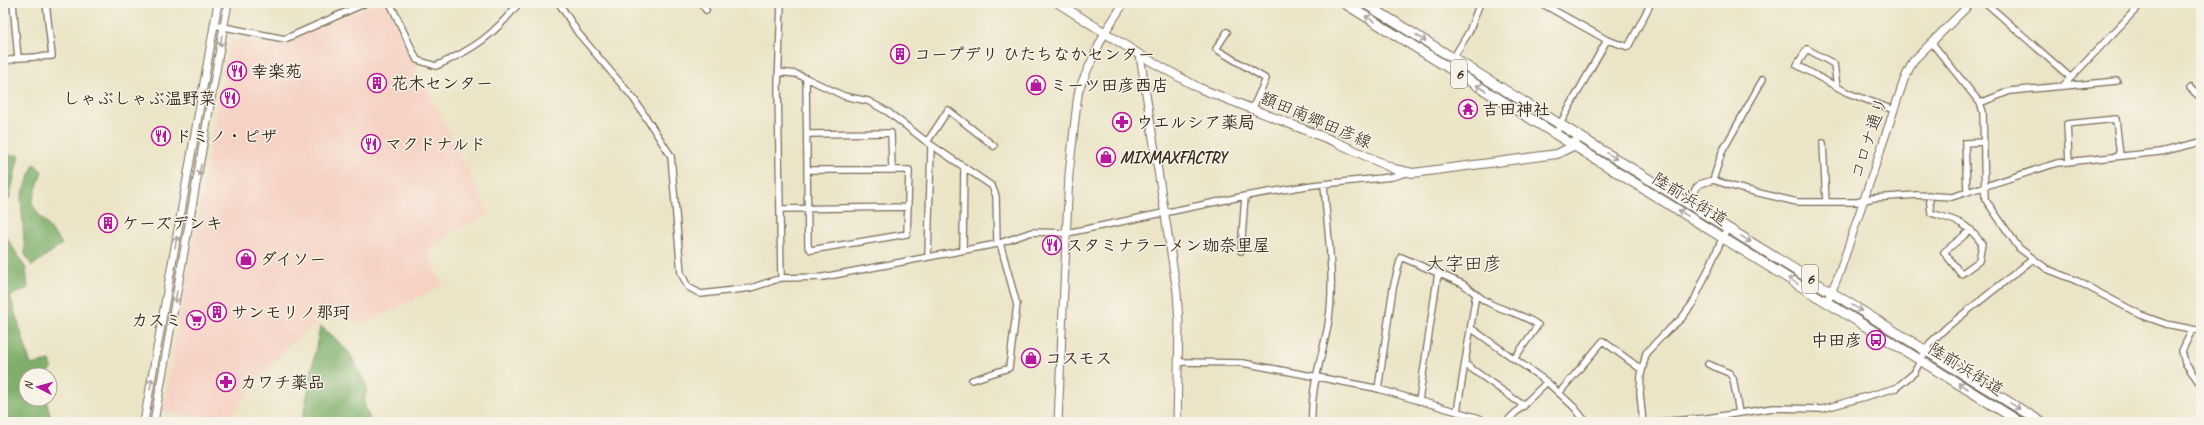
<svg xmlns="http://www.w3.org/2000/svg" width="2204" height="425" font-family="Caveat,'Klee One',sans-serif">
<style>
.built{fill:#f6d2c4}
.forest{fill:#7eaf69;stroke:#5c6c44}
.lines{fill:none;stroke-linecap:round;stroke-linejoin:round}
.minor-casing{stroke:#796b59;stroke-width:8}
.tertiary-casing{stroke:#796b59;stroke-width:9}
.secondary-casing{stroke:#796b59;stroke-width:10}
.trunk-casing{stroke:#796b59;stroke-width:11}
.minor{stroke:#fff;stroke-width:5.5}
.tertiary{stroke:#fff;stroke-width:7}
.secondary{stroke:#fff;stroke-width:8}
.trunk{stroke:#fff;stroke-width:9}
.oneway{stroke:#a79f9a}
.labels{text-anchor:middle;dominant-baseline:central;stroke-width:3;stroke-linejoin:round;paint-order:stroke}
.shield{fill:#f7f3e8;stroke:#73665b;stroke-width:1}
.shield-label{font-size:16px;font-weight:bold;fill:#3b2a1e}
.poi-label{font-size:17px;font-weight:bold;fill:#3b2a1e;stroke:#f7f3e8;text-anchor:start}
.street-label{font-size:17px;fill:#3b2a1e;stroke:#f7f3e8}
.quarter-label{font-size:19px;fill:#3b2a1e;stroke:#f7f3e8}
</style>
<rect width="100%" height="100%" fill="#f7f3e8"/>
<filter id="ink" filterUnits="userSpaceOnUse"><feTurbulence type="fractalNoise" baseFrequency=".025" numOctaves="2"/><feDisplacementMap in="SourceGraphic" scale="8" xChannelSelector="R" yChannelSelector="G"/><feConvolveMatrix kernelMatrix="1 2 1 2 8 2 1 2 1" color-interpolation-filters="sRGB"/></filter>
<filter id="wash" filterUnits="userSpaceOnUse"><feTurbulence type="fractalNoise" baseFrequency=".012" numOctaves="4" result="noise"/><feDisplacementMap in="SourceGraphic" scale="16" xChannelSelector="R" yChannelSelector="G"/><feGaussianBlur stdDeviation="0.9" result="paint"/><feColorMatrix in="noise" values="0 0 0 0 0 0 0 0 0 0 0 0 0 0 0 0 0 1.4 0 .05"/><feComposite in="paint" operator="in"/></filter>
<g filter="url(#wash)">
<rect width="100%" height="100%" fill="#ebe4c6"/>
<!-- built -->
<path class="built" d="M377,3H385L489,214L450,233L428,252L442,286L368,322L319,318L313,327L291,343L264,372L226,422L163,411L230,37L275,47Z"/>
<!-- forest -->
<path class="forest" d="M3,155H19L9,200L3,186Z
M34,164L42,171L32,203L37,212L62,244L32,266L25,254L21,198Z
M3,231L26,269L28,288L10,296L31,365L50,361L52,367L47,375H26V399H46L52,422H3Z
M320,326L333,336L350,354L367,387L364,403L371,422H302Z"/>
</g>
<g filter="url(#ink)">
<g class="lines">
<defs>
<path id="minor" d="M13,3L18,58
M390,3L417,60L436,66C474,49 493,36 519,3
M559,3L578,33L634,99L671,156L681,273L688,287L701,294L751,288L781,278L823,277L997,244L1032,232L1067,233L1245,196L1313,185L1392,177L1406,173
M701,3L706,10
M781,3L778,86L781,278
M1541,3L1607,40L1628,47L1651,3
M1986,3L2071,78
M214,25L285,39L366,3
M1227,32L1216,49L1266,79L1252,109
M1932,43L1980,103L1983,112L1985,199L2019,248L2047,269L2077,281L2141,315L2166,324L2201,331
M1452,60L1469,32L1480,3
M3,62L18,58L52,56L46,3
M778,72L796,74L806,78L844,96L868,101L888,112L927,142L992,186L996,196L997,244
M806,78L808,247L811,250L907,234L909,170H808
M2063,86L2142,3
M1837,87L1834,64L1807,49L1797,65L1848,93L1894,110
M2190,88L2201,98
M1980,103L2010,91L2117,81
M808,134L891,133L892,170
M1556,135L1560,124L1607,40
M927,142L948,110L994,146
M1823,143L1826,202
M2069,162L2067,124L2116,119L2120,156
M1713,180L1722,152L1763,79
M1967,192L1965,143L1984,142
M1929,195L1931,213C1956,221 1966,221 1982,244L1979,261L1961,274L1944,252L1971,230
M1688,203L1696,188L1700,184L1713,180L1738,188L1797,202H1857L1873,198L1917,195L1952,197L2057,163L2160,152L2201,142
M781,209L908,207
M963,250L964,167
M1241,251L1245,196
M928,256L931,145
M1472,329L1547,382
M2192,330L2182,351L2185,363L2201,385
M1179,362L1243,363L1375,388L1479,418L1485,422
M1465,364L1524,406
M1708,364L1729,373L1733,378L1739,413
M972,380L1009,368L1017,305L1000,243
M1378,389L1393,288L1401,257L1463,284L1476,294
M1559,393L1603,341L1642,370
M1419,401L1438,273
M1457,412L1476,294C1493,310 1519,311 1538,325L1514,359
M1312,422C1310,389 1322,358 1328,325C1336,280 1327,230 1324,184
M1506,422L1547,382L1574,407L1586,422
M1643,422L1640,394L1641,375L1646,353L1667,331L1681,319L1693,303L1727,228
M1657,422L1707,418L1773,408L1822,409L1896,388L1914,373L1930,343L1947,327L2033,259"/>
<path id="tertiary" d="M1140,55L1177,292L1179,323L1177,422
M1827,302L1839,274L1904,80L1913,61L1971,3
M144,422L218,3
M154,422L228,3
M1058,422L1069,174L1077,102L1079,89L1087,71L1105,32L1124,3"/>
<path id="secondary" d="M1058,3L1140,55L1199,88L1336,142L1394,169L1413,173L1557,154L1573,146L1579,136"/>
<path id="trunk" d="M1344,3L2020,422
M1364,3L2041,422"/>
</defs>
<!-- minor casing -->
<use href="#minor" class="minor-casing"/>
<!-- tertiary casing -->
<use href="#tertiary" class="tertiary-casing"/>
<!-- secondary casing -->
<use href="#secondary" class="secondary-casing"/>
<!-- trunk casing -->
<use href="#trunk" class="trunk-casing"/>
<!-- minor -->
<use href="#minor" class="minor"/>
<!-- tertiary -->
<use href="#tertiary" class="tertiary"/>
<!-- secondary -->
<use href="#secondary" class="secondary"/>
<!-- trunk -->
<use href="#trunk" class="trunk"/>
</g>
<!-- one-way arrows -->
<defs><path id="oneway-shaft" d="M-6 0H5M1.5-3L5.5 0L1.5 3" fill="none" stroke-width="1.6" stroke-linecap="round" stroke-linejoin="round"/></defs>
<g class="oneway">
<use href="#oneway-shaft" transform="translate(1370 19) rotate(-148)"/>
<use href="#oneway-shaft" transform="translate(1421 38) rotate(32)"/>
<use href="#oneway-shaft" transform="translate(221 41) rotate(99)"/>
<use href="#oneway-shaft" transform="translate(1481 88) rotate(-148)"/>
<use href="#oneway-shaft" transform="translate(1612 156) rotate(32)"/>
<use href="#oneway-shaft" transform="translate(200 170) rotate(100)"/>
<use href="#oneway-shaft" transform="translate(1683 213) rotate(-148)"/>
<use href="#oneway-shaft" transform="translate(1746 239) rotate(32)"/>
<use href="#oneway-shaft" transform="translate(176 242) rotate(-80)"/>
<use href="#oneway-shaft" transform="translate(1793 281) rotate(-148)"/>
<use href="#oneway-shaft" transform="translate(176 297) rotate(100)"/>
<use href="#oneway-shaft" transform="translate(1857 308) rotate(32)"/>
<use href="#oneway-shaft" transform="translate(151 384) rotate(-80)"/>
<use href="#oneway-shaft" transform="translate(1963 386) rotate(-148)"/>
<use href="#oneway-shaft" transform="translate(2015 406) rotate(32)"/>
</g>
</g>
<!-- icons -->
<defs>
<symbol id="building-ring" viewBox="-11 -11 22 22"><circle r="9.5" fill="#f7f3e8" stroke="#b5179e" stroke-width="1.5"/><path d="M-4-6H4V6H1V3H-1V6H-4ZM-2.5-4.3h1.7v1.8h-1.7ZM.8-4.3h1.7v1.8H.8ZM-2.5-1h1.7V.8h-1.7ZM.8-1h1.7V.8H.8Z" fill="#b5179e"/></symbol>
<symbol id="restaurant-ring" viewBox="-11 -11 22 22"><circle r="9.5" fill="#f7f3e8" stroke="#b5179e" stroke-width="1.5"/><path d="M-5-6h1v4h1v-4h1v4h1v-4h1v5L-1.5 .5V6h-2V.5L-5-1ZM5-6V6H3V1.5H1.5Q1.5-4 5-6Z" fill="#b5179e"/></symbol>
<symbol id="shop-ring" viewBox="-11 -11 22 22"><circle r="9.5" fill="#f7f3e8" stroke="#b5179e" stroke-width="1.5"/><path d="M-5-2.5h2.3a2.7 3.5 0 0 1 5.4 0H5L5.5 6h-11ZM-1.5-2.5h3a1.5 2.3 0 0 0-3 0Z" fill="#b5179e"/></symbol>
<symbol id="temple-ring" viewBox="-11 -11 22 22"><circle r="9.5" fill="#f7f3e8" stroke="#b5179e" stroke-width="1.5"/><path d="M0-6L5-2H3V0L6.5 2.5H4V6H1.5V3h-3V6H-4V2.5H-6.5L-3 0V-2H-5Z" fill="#b5179e"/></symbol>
<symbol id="pharmacy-ring" viewBox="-11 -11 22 22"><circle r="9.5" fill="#f7f3e8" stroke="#b5179e" stroke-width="1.5"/><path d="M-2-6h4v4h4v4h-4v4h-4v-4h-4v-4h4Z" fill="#b5179e"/></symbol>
<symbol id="supermarket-ring" viewBox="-11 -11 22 22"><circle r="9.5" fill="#f7f3e8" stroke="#b5179e" stroke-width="1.5"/><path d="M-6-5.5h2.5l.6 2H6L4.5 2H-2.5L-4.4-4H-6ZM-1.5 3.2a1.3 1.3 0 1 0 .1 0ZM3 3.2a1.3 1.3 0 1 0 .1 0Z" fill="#b5179e"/></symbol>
<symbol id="bus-ring" viewBox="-11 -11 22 22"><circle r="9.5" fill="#f7f3e8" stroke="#b5179e" stroke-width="1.5"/><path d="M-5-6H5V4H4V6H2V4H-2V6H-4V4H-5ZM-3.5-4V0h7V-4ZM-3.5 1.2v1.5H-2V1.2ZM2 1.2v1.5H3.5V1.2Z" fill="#b5179e"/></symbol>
</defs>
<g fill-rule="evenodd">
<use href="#building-ring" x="889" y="43" width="22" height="22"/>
<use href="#restaurant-ring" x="226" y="60" width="22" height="22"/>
<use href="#building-ring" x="366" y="72" width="22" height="22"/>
<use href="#shop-ring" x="1025" y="74" width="22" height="22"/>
<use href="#restaurant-ring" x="219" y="87" width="22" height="22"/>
<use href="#temple-ring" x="1457" y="98" width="22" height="22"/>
<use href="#pharmacy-ring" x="1111" y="111" width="22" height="22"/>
<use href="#restaurant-ring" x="150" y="125" width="22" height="22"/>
<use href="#restaurant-ring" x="360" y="133" width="22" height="22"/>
<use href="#shop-ring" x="1095" y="146" width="22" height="22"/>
<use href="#building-ring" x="97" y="212" width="22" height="22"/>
<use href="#restaurant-ring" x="1041" y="234" width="22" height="22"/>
<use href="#shop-ring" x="235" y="248" width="22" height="22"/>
<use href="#building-ring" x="206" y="301" width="22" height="22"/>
<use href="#supermarket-ring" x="185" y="309" width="22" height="22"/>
<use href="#bus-ring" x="1865" y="329" width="22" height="22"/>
<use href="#shop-ring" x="1020" y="347" width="22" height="22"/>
<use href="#pharmacy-ring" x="215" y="371" width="22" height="22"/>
</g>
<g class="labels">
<!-- shield labels -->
<g class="shield">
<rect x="1451" y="60" width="16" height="28" rx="3"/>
<rect x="1802" y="265" width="16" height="28" rx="3"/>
</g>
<g class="shield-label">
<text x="1459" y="74">6</text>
<text x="1810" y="279">6</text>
</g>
<!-- poi labels -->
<g class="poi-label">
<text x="914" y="54">コープデリ ひたちなかセンター</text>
<text x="251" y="71">幸楽苑</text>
<text x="391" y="83">花木センター</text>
<text x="1050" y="85">ミーツ田彦西店</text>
<text x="216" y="98" text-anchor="end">しゃぶしゃぶ温野菜</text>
<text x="1482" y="109">吉田神社</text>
<text x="1136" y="122">ウエルシア薬局</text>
<text x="175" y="136">ドミノ・ピザ</text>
<text x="385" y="144">マクドナルド</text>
<text x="1120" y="157">MIXMAXFACTRY</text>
<text x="122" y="223">ケーズデンキ</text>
<text x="1066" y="245">スタミナラーメン珈奈里屋</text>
<text x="260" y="259">ダイソー</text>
<text x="231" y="312">サンモリノ那珂</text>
<text x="182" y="320" text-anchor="end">カスミ</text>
<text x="1862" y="340" text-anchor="end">中田彦</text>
<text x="1045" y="358">コスモス</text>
<text x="240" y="382">カワチ薬品</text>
</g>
<!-- street labels -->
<g class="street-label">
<text transform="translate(1316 120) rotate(23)">額田南郷田彦線</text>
<text transform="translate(1869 138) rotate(-72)">コロナ通り</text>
<text transform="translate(1690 199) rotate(32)">陸前浜街道</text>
<text transform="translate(1966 369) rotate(32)">陸前浜街道</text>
</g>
<!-- quarter labels -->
<g class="quarter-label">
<text x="1464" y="264">大字田彦</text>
</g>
</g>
<!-- margin -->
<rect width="2204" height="425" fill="none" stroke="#f7f3e8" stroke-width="16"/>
<!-- north arrow -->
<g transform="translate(38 387) rotate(276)"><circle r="19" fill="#f7f3e8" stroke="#aca397"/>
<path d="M0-3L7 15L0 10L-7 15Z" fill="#b5179e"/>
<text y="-6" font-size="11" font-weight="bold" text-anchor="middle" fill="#3b2a1e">N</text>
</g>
</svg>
